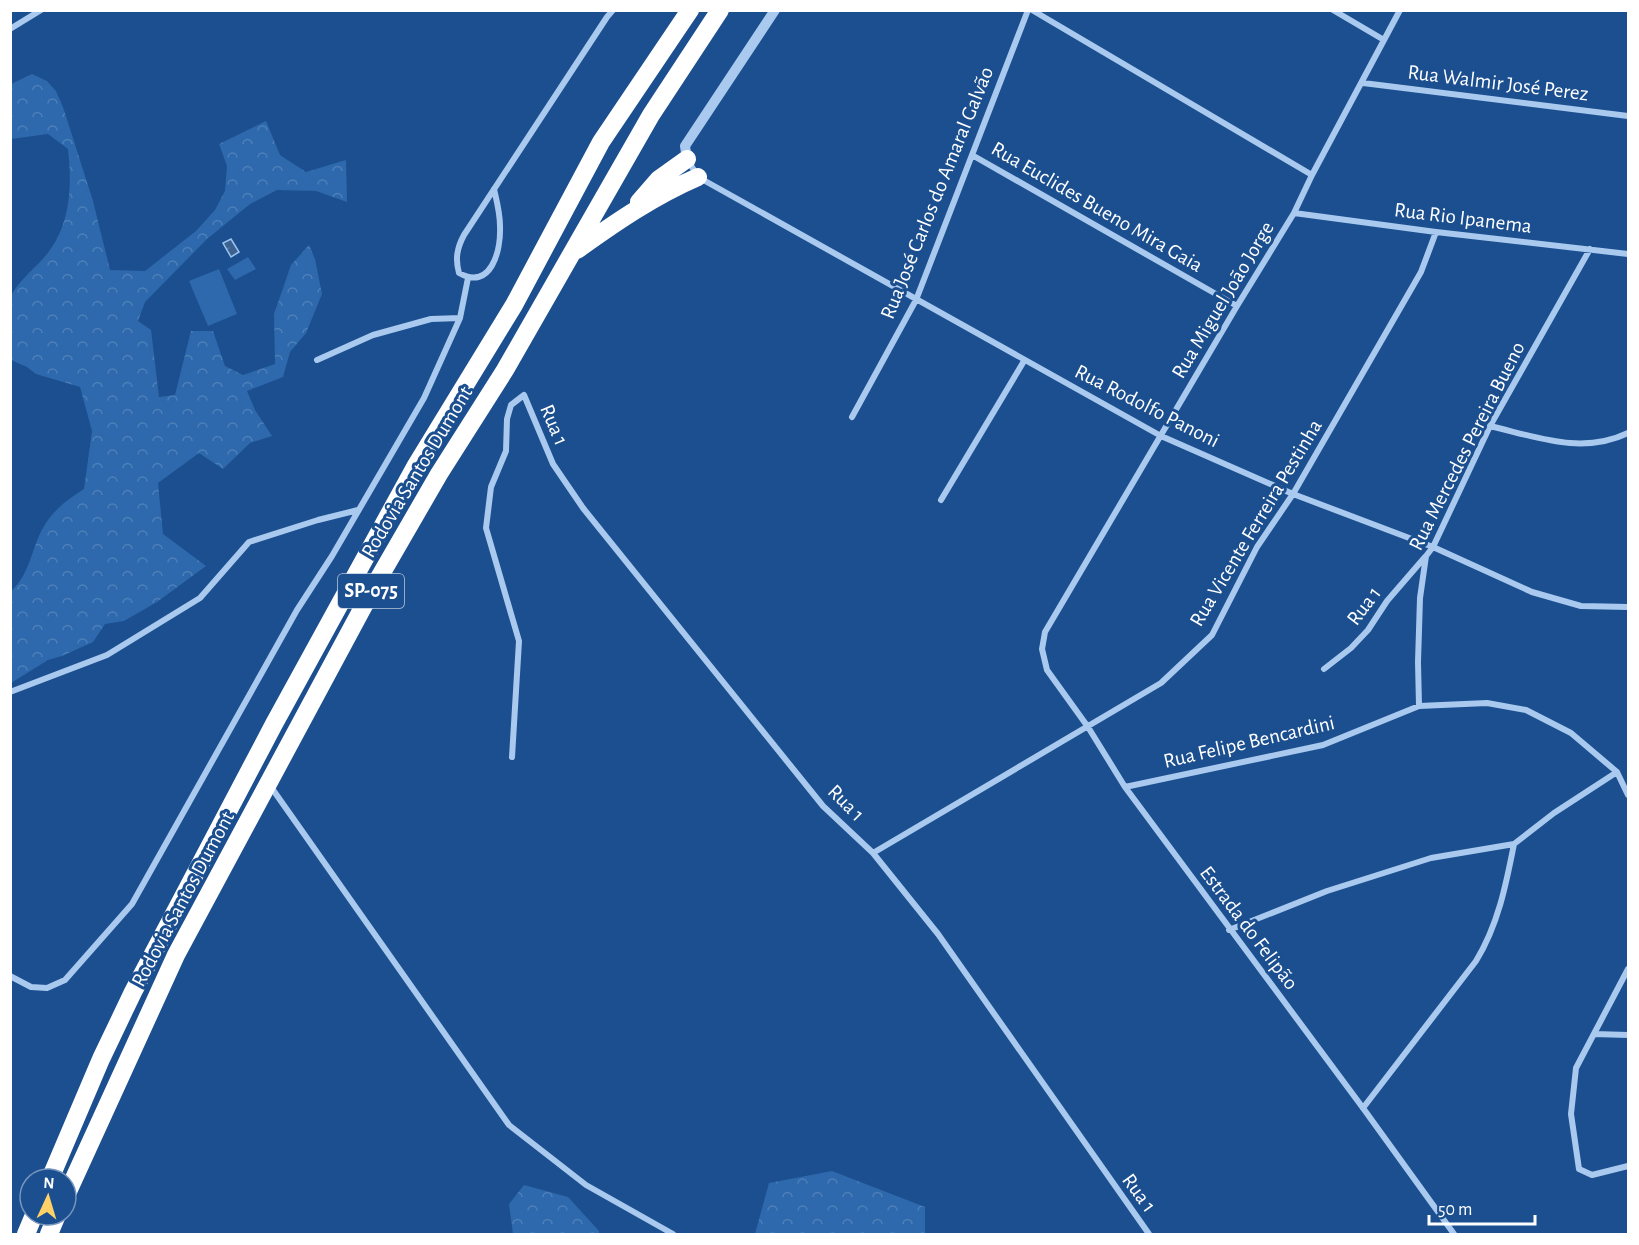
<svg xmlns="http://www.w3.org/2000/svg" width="1639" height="1245" font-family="'Alegreya Sans',sans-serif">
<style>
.grass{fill:#2e69ad}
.forest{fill:url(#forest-crowns)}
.water{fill:url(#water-ripples);stroke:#9cc4f0;stroke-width:1.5}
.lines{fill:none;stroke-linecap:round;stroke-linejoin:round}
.minor{stroke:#a9c9ee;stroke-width:6}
.tertiary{stroke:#a9c9ee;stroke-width:10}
.motorway{stroke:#fff;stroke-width:18}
.labels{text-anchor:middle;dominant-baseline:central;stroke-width:6;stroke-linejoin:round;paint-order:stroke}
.shield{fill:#1b4f8f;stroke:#bbcadd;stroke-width:1.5}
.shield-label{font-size:20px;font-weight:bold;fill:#fff}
.street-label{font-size:21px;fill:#fff;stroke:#1b4f8f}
</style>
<defs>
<pattern id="forest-crowns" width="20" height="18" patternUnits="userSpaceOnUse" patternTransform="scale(1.5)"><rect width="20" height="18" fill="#2e69ad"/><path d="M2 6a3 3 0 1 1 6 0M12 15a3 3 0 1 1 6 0" fill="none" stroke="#4d80b9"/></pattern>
<pattern id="water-ripples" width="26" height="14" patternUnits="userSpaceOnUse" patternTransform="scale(1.5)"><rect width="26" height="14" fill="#3c6290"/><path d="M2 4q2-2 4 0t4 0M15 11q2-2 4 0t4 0" fill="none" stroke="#597aa1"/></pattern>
</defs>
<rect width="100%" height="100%" fill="#1b4f8f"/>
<!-- grass -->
<path class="grass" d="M248,257L256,269L235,280L227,269Z
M219,269L237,314L208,326L189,281Z"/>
<!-- forest -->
<path class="forest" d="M32,74L47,81L56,91L63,107L93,201L110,270L145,271L196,231L215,210L225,191L227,166L219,144L266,121L280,155L306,172L346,160L347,202L316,191L277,190L250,204L207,239L145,302L138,321L151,330L159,397L175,395L191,331H213L225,366L243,375L275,364L274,314L291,265L309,245L315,259L322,294L306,333L290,352L283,377L247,391L255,410L272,436L250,443L223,469L199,453L158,483L163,534L206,566L157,602L124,621L105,624L93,642L62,656L48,660L11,683V591C30,575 31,549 43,528C52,511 68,499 84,489L92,431L80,387L36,374L27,367L11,360C10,342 7,318 10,300C13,285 38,266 47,254C71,224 72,185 68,149L48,134L11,139V84Z
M832,1171L925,1207V1234H755L769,1183Z
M524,1185L568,1197L599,1231V1234H513L509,1204Z"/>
<!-- water -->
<path class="water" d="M231,239L239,252L231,257L223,243Z"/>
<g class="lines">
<!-- minor -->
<path class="minor" d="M1032,10L1312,175
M1333,10L1384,40
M1400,10L1312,175L1294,213L1237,306L1045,632L1042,649L1047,670L1088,727L1125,787L1363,1108L1454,1234
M10,29L41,10
M1363,83L1628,116
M972,155L1237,306
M689,162L698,177L1161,436L1293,494L1433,547L1532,592L1581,606L1628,607
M494,189C497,202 500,213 500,226C501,251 491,291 459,273C455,259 457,248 464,235L607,17L613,10
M1294,213L1436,232L1628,254
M317,360L373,335L431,319L460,318
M852,417L916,300L1028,10
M1490,426C1537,437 1582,455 1628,433
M941,500L1024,361
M1324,669L1351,648L1368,630L1387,601L1425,557
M10,692L107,655L200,598L249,542L318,520L358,510
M1419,706L1418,662L1420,598L1426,556L1433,547L1490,426L1590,249
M512,757L519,641L486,528L491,487L506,451L507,419L511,405L524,395L553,464L583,508L823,806L873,853L938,934L1149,1234
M271,787L509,1125L586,1185L673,1234
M1125,787L1323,745L1419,706L1487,703L1526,710L1571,733L1617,772L1628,795
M873,853L1161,683L1212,635L1257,547L1293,494L1421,272L1436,232
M1229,930L1327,891L1431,858L1514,844L1554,813L1617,772
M1628,969L1576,1068L1571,1114L1579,1169L1592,1175L1628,1166
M10,976L31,987L47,988L65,980L132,904L297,610L332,556L424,398L460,318L468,278
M1594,1034L1628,1035
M1363,1108L1476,961C1498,925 1506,885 1514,844"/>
<!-- tertiary -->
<path class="tertiary" d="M687,159L685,146L775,10"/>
<!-- motorway -->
<path class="motorway" d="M639,202L659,179L687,159
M577,250C616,222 654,196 698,177
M50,1179L101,1059L133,992L274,724L415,467L514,305L601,142L690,10
M66,1196L176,955L376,583L439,474L505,370L651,115L720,10
M26,1234L34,1215
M49,1234L57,1215"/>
</g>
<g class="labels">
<!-- shield labels -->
<rect class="shield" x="338" y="574" width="66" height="34" rx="4.5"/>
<g class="shield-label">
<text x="371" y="591">SP-075</text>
</g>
<!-- street labels -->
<g class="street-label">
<text transform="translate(1498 83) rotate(7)">Rua Walmir José Perez</text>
<text transform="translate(937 193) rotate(-68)">Rua José Carlos do Amaral Galvão</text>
<text transform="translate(1097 207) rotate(30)">Rua Euclides Bueno Mira Gaia</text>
<text transform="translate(1463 218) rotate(7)">Rua Rio Ipanema</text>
<text transform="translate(1223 300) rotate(-59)">Rua Miguel João Jorge</text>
<text transform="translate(1147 406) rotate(27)">Rua Rodolfo Panoni</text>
<text transform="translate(554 425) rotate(67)">Rua 1</text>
<text transform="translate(1467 446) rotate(-63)">Rua Mercedes Pereira Bueno</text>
<text transform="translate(417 472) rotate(-59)">Rodovia Santos Dumont</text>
<text transform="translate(1256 523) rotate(-59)">Rua Vicente Ferreira Pestinha</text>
<text transform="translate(1364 606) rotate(-53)">Rua 1</text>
<text transform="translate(1249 742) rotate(-13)">Rua Felipe Bencardini</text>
<text transform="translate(846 803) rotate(45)">Rua 1</text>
<text transform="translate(183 899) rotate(-62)">Rodovia Santos Dumont</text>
<text transform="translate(1249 928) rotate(53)">Estrada do Felipão</text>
<text transform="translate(1139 1193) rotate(54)">Rua 1</text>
</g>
</g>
<!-- border -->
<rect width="1639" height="1245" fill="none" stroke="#ffffff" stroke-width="24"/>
<!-- north arrow -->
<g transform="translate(48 1197) rotate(4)"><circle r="28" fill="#1b4f8f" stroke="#7695bc" stroke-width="1.5"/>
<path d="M0-4.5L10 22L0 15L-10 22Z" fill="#ffd166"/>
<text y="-9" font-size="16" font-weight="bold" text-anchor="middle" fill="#ffffff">N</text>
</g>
<!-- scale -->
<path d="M1429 1215v9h106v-9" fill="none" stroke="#ffffff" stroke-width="3"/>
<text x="1438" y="1215" font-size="18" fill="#ffffff" stroke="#1b4f8f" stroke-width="4.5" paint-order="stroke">50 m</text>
</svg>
